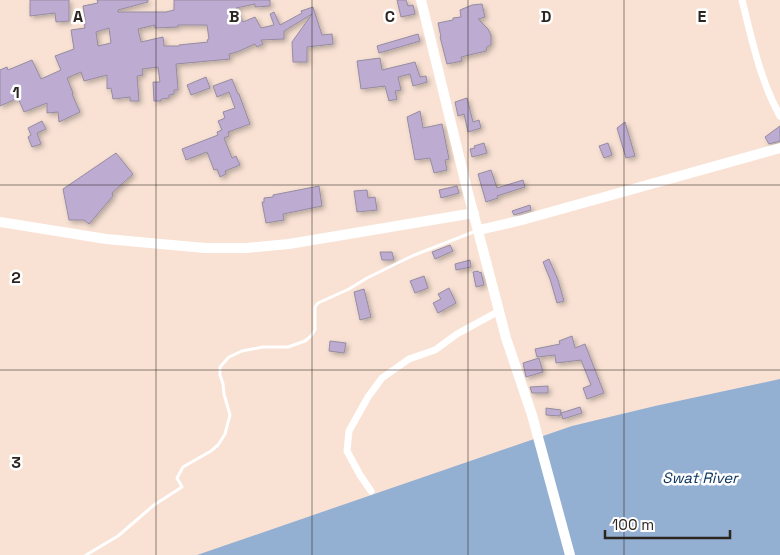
<svg xmlns="http://www.w3.org/2000/svg" width="780" height="555" font-family="'Space Grotesk',sans-serif">
<style>
.water{fill:#93afd2}
.building{fill:#beabd2;stroke:#958ca0;fill-rule:evenodd;filter:url(#shadow)}
.lines{fill:none;stroke-linecap:round;stroke-linejoin:round}
.service{stroke:#fff;stroke-width:3}
.minor{stroke:#fff;stroke-width:7}
.secondary{stroke:#fff;stroke-width:10}
.primary{stroke:#fff;stroke-width:10}
.grid{fill:none;stroke:#2d2520;stroke-width:1;stroke-opacity:0.55}
.labels{text-anchor:middle;dominant-baseline:central;stroke-width:5;stroke-linejoin:round;paint-order:stroke}
.water-label{font-size:15px;font-style:italic;fill:#0c3561;stroke:#fff}
.grid-label{font-size:16px;text-anchor:middle;font-weight:bold;fill:#2d2520;stroke:#fff;stroke-width:5;stroke-linejoin:round;paint-order:stroke}
</style>
<defs>
<filter id="shadow"><feDropShadow dx="2.5" dy="2.5" stdDeviation="2.5" flood-color="#0004"/></filter>
</defs>
<rect width="100%" height="100%" fill="#f9e2d4"/>
<!-- water -->
<path class="water" d="M780,379V555H197L572,426L655,406Z"/>
<!-- building -->
<path class="building" d="M30,0H69V21L56,22L55,13L30,16Z
M97,0H148V2L118,10V12H166L174,10V0H270V6L255,7V4L236,8L243,22L255,17L261,28L274,25L270,14L274,12L280,25L302,13L301,11L313,7L322,35L332,34L333,44L307,47V62H293L292,42L312,14L284,31V39L261,40L263,44L257,47L255,44L237,52L229,54L230,59L176,64L178,90H174V94L169,95V98L161,99V101H154L153,82H160L158,67L142,69L143,75L137,76L139,101H130V97L113,99L111,88L107,89V75L84,81L81,72L67,78L73,93L72,94L80,112L59,122L58,112L47,113V103L24,112L18,98L0,106V70L7,67L8,70L32,60L41,79L61,70L55,56L74,49L71,30L85,28L84,24H86L83,6L98,3ZM155,25V28L178,27V25H207L209,39L207,40L208,42L179,45V46H164L163,37L141,42L138,29ZM109,28L111,43L98,46L96,32Z
M397,0H406L408,6L413,5L415,14L401,17Z
M482,4L485,17L478,19L488,29L491,35V45L487,47L486,51L461,57L462,61L447,64L440,37H441L438,23L453,20V18L461,17L460,10L472,5Z
M418,34L420,41L379,53L377,46Z
M380,58L382,70L415,62L420,77L426,76L427,82L413,86L410,74L398,77L401,90L395,91L397,99L389,101L385,86L361,89L357,61Z
M206,77L210,88L191,95L187,85Z
M232,79L238,94H239L250,124L228,132L229,136L224,138L232,158L236,156L240,165L225,171L226,174L220,177L217,169L214,170L207,152L186,160L182,149L218,135L217,132L222,130L218,121L225,118L223,112L235,108L229,92L217,97L213,86Z
M467,98L473,122L479,120L481,128L468,132L464,114L458,116L455,102Z
M420,111L423,128L442,124L449,159L445,160L447,170L434,173L430,158L415,160L407,117Z
M42,121L46,129L37,133L41,144L32,147L28,137L31,135L28,128Z
M625,122L635,156L626,158L617,128Z
M780,126V141L769,144L765,137Z
M484,143L487,153L472,157L470,149L475,148L474,146Z
M608,143L612,155L604,158L599,146Z
M116,153L133,174L112,193L113,196L89,224L84,220H69L63,189Z
M491,170L497,188L523,180L525,187L497,196L498,198L486,202L478,174Z
M319,186L322,206L283,214L284,220L266,223L262,202H264V198L273,197V195Z
M457,186L459,193L441,198L439,190Z
M367,190L368,198L375,197L377,210L357,212L354,191Z
M530,205L531,210L514,215L512,211Z
M450,245L453,251L435,259L432,252Z
M380,252H392L394,260H382Z
M549,259L558,280L564,301L557,303L550,279L543,262Z
M470,260L471,267L456,270L455,264Z
M478,271L480,273L481,272L484,285L476,287L473,272Z
M424,276L428,288L415,293L410,281Z
M449,288L456,303L438,313L433,303L441,299L438,294Z
M364,289L371,317L360,320L354,292Z
M572,336L575,348L585,344L604,393L587,399L583,388L591,385L581,360L556,363L555,355L537,357L535,349L560,344L559,341Z
M330,341L346,343L344,353L329,351Z
M539,358L543,372L526,377L523,363Z
M548,386V393H532L530,387Z
M580,407L582,413L563,419L561,413Z
M546,408L561,410L560,416L546,415Z"/>
<g class="lines">
<!-- service -->
<path class="service" d="M86,555L118,536L154,505L182,487L177,478L183,467L211,451L218,445L225,434L230,415L224,394L223,384L220,375V367L229,357L242,351L263,347H288L305,341L311,336L315,330V307L318,303L349,289L367,278L412,256L476,231"/>
<!-- minor -->
<path class="minor" d="M742,0C752,40 760,80 780,116
M371,491L360,475L347,451L349,431L368,397L382,378L409,359L435,350L457,334L499,311"/>
<!-- secondary -->
<path class="secondary" d="M0,222L106,239L205,248H246L289,244L474,213
M479,230L522,220L780,148"/>
<!-- primary -->
<path class="primary" d="M421,0L467,189L499,311L506,338L532,415L570,555"/>
</g>
<!-- grid -->
<path class="grid" d="M156,0V555M312,0V555M468,0V555M624,0V555M0,185H780M0,370H780"/>
<g class="labels">
<!-- water labels -->
<g class="water-label">
<text x="700" y="477">Swat River</text>
</g>
</g>
<g class="grid-label">
<text x="78" y="22">A</text>
<text x="234" y="22">B</text>
<text x="390" y="22">C</text>
<text x="546" y="22">D</text>
<text x="702" y="22">E</text>
<text x="16" y="98">1</text>
<text x="16" y="283">2</text>
<text x="16" y="468">3</text>
</g>
<!-- scale -->
<path d="M605 530v8h125v-8" fill="none" stroke="#2d2520" stroke-width="2.5"/>
<text x="612" y="530" font-size="15" fill="#2d2520" stroke="#ffffff" stroke-width="4" paint-order="stroke">100 m</text>
</svg>
